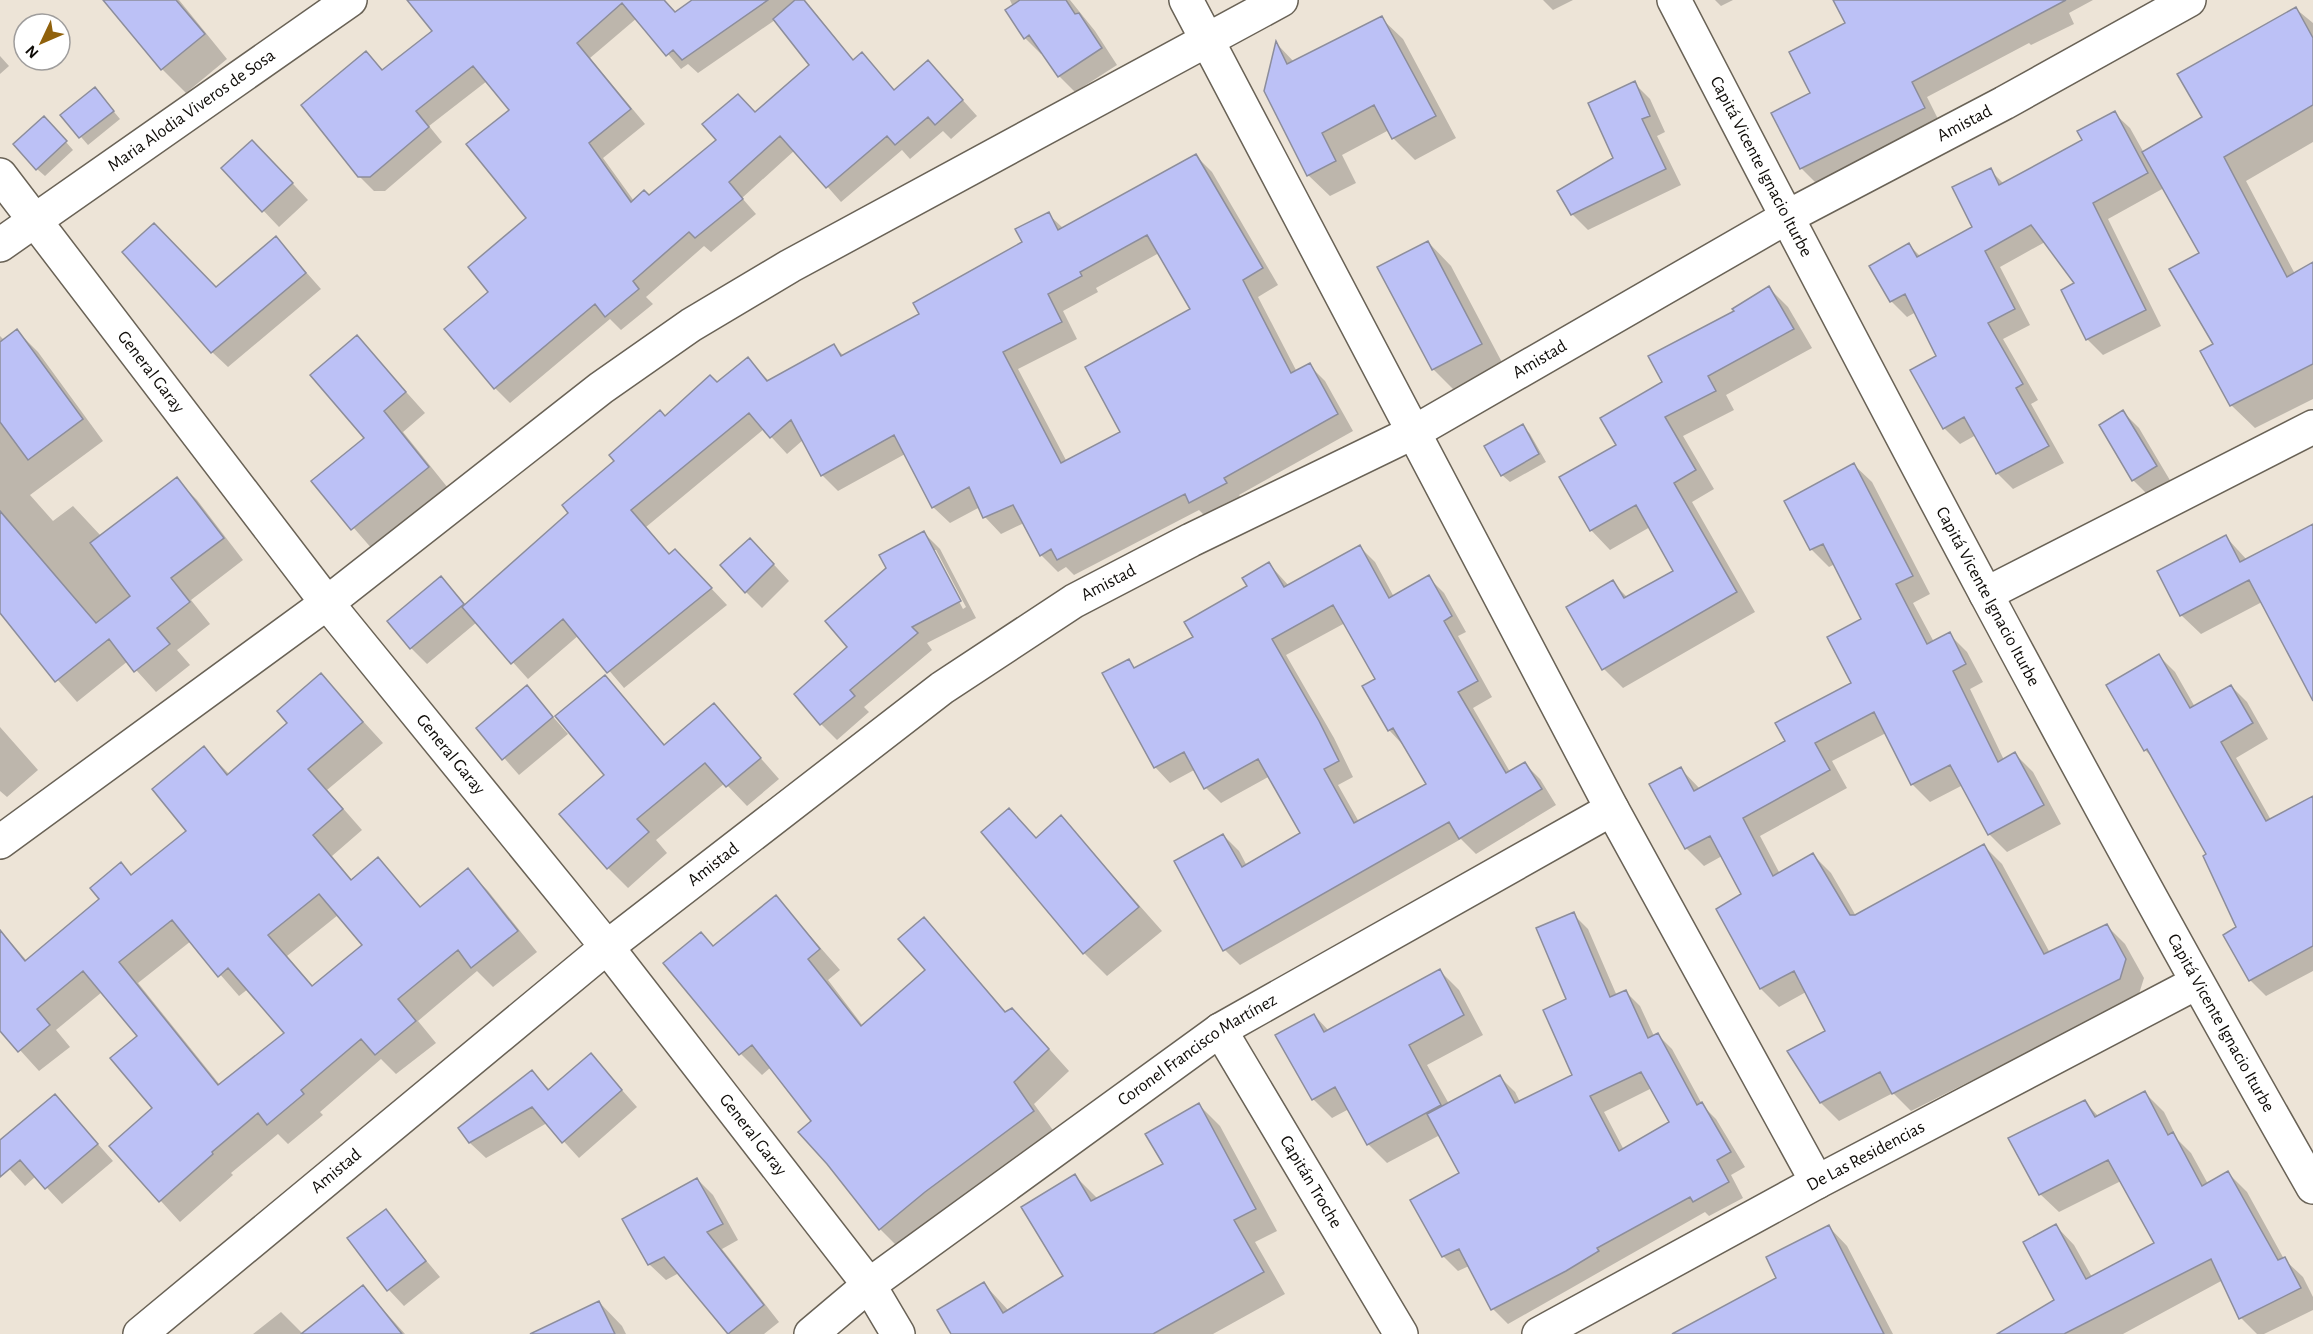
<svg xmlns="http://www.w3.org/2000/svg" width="2313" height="1334" font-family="'Alegreya Sans',sans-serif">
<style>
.shadow{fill:#0003;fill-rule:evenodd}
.building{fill:#bcc1f6;stroke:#8c8d9b;stroke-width:1.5;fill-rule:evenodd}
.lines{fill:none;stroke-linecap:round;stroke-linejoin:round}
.minor-casing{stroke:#696256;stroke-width:36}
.minor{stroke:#fff;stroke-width:33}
.labels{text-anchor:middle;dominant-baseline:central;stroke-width:5;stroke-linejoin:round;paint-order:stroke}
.street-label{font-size:18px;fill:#0e0b07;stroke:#fff}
</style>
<rect width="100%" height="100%" fill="#ede4d7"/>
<!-- shadow -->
<path class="shadow" d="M105,0H179L227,59L186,93L162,69Z
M414,0H665L676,13L695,0H805L854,61L862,54L895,91L942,77L977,116L951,139L943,131L910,159L902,150L841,202L795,150L742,198L756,214L711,252L704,246L646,297L653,304L621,330L610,319L510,403L495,388L490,292L528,218L511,110L487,81L429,126L442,142L385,191H374L359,176L366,53L384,71L435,31ZM637,18L681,69L688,64L698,73L775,20L811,65L755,114L649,197L634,201L603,158L645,124L590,58Z
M1010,0H1070L1095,31L1117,65L1075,92L1059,76L1043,52L1041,54L1025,38L1007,11L1013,7Z
M1543,0H1573L1553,10Z
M1715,0H1733L1721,6Z
M1835,0H2093L2069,13L2074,24L2031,45L2029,43L1927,97L1940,123L1817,184L1801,168L1812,94L1847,24Z
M2296,9L2313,23V142L2246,181L2295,274L2313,264V399L2255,428L2231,405L2215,344L2201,253L2164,188L2108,219L2161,326L2103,355L2087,339L2077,284L2045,242L2000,267L2030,325L2003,339L2038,400L2031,404L2064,463L2013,489L1997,473L1976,435L1960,444L1944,428L1938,356L1916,312L1907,317L1891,301L1909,245L1921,257L1974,227L1990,170L2004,184L2084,141L2114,113L2130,128L2144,153L2204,118Z
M1381,18L1403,39L1456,138L1415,160L1393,138L1389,130L1342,155L1356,183L1330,196L1308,175L1277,44L1294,62Z
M0,56L9,66L0,74Z
M1634,83L1650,99L1665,132L1657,136L1681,185L1588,230L1572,214L1615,159Z
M95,89L120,119L88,145L62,115Z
M51,125L73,150L45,176L37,169Z
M1196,156L1212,172L1278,285L1258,297L1297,372L1309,365L1325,381L1353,431L1239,495L1242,499L1207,518L1199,510L1074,575L1066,567L1058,572L1042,556L1024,523L1001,534L985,517L980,507L950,523L933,507L905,454L838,491L822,475L803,440L787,454L764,429L646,527L670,555L691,567L727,605L624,688L579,635L528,679L477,622L427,664L411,648L441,578L466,606L570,513L666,417L717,384L747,359L769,381L834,346L844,356L921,315L1024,242L1048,214L1064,229ZM1159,253L1192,309L1122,432L1067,462L1018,369L1077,339L1063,311L1098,292L1096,288Z
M268,157L308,200L279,227L223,168Z
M276,238L321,289L228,367L212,352L216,289Z
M1428,242L1451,266L1505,368L1457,393L1433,369L1379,267Z
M1769,288L1788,307L1812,348L1726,395L1734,410L1683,436L1714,489L1692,502L1755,612L1623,688L1604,669L1568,608L1612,582L1628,598L1676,572L1650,527L1610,550L1591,530L1618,445L1664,383L1736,312Z
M17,331L38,352L103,441L30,495L53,521L73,506L101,536L176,479L197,500L243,560L191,600L210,624L177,650L190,665L156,692L128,661L77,702L0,614V336L5,341Z
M357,337L425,413L403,432L448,488L373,550L313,481L366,438Z
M2123,412L2139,428L2171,482L2149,496L2133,480Z
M1523,426L1530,434L1546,462L1510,482L1502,475Z
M1854,465L1872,482L1930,594L1913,603L1934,642L1949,634L1967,652L1983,682L1970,689L2004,760L2015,754L2033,772L2061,824L2007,852L1989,834L1963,785L1930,802L1912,784L1886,733L1832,761L1847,788L1760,836L1780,874L1813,855L1831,873L1856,916L1984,846L2002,864L2050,953L2107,926L2125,944L2144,978L2138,997L1911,1111L1893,1093L1839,1121L1821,1103L1789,1051L1827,1032L1806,992L1779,1007L1761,989L1743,895L1722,856L1704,866L1686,848L1681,769L1700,789L1787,741L1853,684L1863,620L1835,564L1829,567L1811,549Z
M2313,526V698L2262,602L2201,634L2181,615L2226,537L2247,560Z
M924,533L940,549L976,618L927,643L932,650L864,707L869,712L837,740L821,724L850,648L888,569ZM932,550H936L966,607L963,609Z
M1360,547L1375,562L1394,597L1428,577L1444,593L1466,632L1458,636L1492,697L1473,708L1510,772L1525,764L1540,779L1556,805L1476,854L1461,839L1240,965L1225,950L1223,835L1239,851L1247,866L1302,834L1270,776L1221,803L1206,788L1196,769L1170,783L1155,767L1128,661L1136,669L1195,637L1249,587L1269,564L1289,586ZM1345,623L1377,679L1389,730L1404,746L1428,785L1359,822L1338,785L1353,777L1334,738L1286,655Z
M766,556L789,581L762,608L746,592Z
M2159,656L2175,672L2195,707L2231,686L2247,702L2268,739L2236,758L2271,820L2313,863V971L2266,996L2250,980L2238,928L2208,854L2154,759L2145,750Z
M321,675L383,743L327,790L362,830L332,856L352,880L378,859L421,907L468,870L488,891L537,952L493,987L477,971L418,1021L436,1043L396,1074L381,1059L320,1112L323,1115L288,1144L278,1134L231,1173L233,1175L180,1222L111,1146L154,1108L139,1036L102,992L56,1030L70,1047L39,1071L0,1028V930L27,961L101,899L121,864L133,876L188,832L204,748L230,775L289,723ZM338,915L364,946L314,987L287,956ZM191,941L239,996L248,989L286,1033L220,1085L138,983Z
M605,677L666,746L714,705L779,779L747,806L725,783L656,840L667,853L628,888L608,868Z
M527,687L568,734L519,775L478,728Z
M0,727L38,770L7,797L0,791Z
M1009,810L1037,839L1061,817L1162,931L1107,976L1084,953Z
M776,897L840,970L828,980L863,1026L927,970L924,919L1007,1013L1033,1031L1069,1071L1034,1104L1055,1133L901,1250L880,1229L813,1121L771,1067L762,1075L741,1054L665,964L714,947Z
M1573,914L1588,929L1617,996L1626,992L1640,1006L1654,1036L1657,1034L1672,1049L1703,1106L1716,1119L1745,1167L1731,1175L1743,1198L1709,1216L1705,1212L1508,1324L1493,1309L1469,1266L1458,1271L1443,1256L1412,1201L1461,1173L1440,1135L1387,1163L1368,1144L1349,1109L1332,1118L1313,1099L1314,1015L1329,1031L1440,971L1459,990L1483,1035L1427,1065L1449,1104L1500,1077L1515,1092L1520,1102L1574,1075L1568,1000ZM1652,1088L1671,1122L1624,1150L1604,1112Z
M591,1055L637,1107L579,1158L547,1123L486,1158L470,1143L532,1072L550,1090Z
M2145,1093L2164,1112L2178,1140L2191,1153L2208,1184L2228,1173L2247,1192L2284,1259L2303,1277L2313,1297V1310L2264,1334H2257L2241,1318L2223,1280L2123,1334H2000L2056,1301V1226L2074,1245L2092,1277L2156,1244L2121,1181L2059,1212L2040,1194L2085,1102L2099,1117Z
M55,1096L113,1161L62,1204L36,1176L25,1186L4,1163L0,1167V1140Z
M1198,1104L1220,1126L1277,1231L1255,1242L1285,1294L1213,1334H952L984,1284L1009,1311L1065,1276L1075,1176L1098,1199L1165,1164Z
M697,1179L713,1195L738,1240L722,1249L779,1322L764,1334H727L679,1273L666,1280L650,1265L624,1219Z
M385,1211L440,1277L404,1306L389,1290Z
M1829,1227L1847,1246L1893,1334H1675L1778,1279Z
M363,1287L405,1334H304Z
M599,1302L622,1326L626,1334H540Z
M281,1312L303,1334H253Z"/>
<!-- building -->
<path class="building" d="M103,0H176L205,34L161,70Z
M407,0H664L675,12L692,0H768L682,60L673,50L666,56L622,3L577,43L631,109L589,143L631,202L644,190L649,195L716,140L702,124L738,94L755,112L809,65L773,19L795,0H804L853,60L862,52L894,90L928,60L963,100L935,125L928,117L895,145L887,136L826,188L780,136L729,182L743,199L695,238L689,232L633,281L639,289L605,317L595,304L494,389L444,329L488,292L468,267L526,218L466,144L509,110L473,66L416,111L429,127L370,177H358L301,105L366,51L382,70L432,31Z
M1020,0H1066L1075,14L1079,13L1102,48L1058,77L1029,35L1024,39L1005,10Z
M1833,0H2066L1912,82L1925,108L1800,169L1771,113L1810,93L1789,52L1845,23Z
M2296,7L2313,38V105L2224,157L2287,277L2313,262V364L2230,406L2200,351L2213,344L2169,269L2199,253L2142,152L2202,117L2177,74Z
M1382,16L1436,116L1392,139L1374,105L1322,133L1336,161L1307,176L1264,91L1276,41L1287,64Z
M1635,81L1650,116L1642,119L1666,169L1571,215L1557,191L1613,158L1588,103Z
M95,87L114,111L79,138L60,115Z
M2115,111L2148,173L2093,203L2146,310L2086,340L2061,290L2074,283L2031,225L1985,251L2015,309L1988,323L2023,384L2016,388L2049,446L1996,474L1964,417L1943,429L1910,370L1936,356L1905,294L1890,302L1869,266L1909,243L1917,257L1972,227L1952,187L1991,168L1999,185L2082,140L2077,131Z
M44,116L67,141L36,170L13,144Z
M252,140L293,183L262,212L221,168Z
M1196,154L1263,268L1243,280L1291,373L1310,363L1338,414L1224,478L1227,483L1189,503L1185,494L1057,560L1051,549L1040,556L1013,505L983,518L969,487L932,508L894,435L821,476L791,420L770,438L749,413L631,510L669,554L675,549L712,588L607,673L563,619L511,664L462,607L568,513L562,505L614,461L609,455L660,410L665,416L710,375L717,382L748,357L767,381L834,344L841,356L919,314L913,303L1022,242L1015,229L1049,212L1058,230ZM1147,235L1190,309L1085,367L1120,432L1061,463L1003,352L1062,322L1048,294L1082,276L1080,272Z
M154,223L216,287L276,236L306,273L211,353L122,252Z
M1428,241L1482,344L1432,370L1377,267Z
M1769,286L1794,329L1708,376L1716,391L1665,417L1696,470L1674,483L1737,592L1602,670L1566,607L1613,580L1624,598L1673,571L1636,505L1590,531L1559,477L1616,445L1600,418L1662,382L1648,356L1734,311L1732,309Z
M17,329L83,419L28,460L0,422V342Z
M357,335L406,392L384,411L429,467L351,530L311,481L364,438L310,375Z
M2123,410L2157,466L2132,481L2099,425Z
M1523,424L1539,454L1501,476L1484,446Z
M1854,463L1913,576L1896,584L1927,644L1950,632L1966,664L1953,671L1998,762L2015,752L2044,805L1988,835L1950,765L1911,785L1874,712L1815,743L1830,770L1743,818L1773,876L1813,853L1850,915H1855L1984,844L2044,954L2107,924L2126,959L2120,979L1892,1094L1880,1072L1820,1103L1787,1051L1825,1031L1794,971L1760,989L1716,909L1741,894L1710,836L1685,849L1649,784L1681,767L1694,791L1785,741L1775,723L1851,683L1827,637L1861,619L1823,544L1810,550L1784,501Z
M177,477L224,538L171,578L190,602L157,628L170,644L134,672L109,639L55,682L0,613V511L96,623L130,596L90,543Z
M2313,524V701L2249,580L2180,616L2157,571L2226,535L2240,562Z
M924,531L961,601L912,627L918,633L850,690L855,696L820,725L794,694L847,647L825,621L886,568L879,555Z
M750,538L774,564L745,593L720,565Z
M1360,545L1389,598L1429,575L1452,616L1444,621L1478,681L1458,692L1506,773L1525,762L1542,789L1459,839L1449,822L1223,951L1174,861L1223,834L1242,867L1300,833L1258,759L1204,789L1184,752L1154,768L1102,673L1129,659L1134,668L1193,637L1184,622L1247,586L1242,578L1269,562L1284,587ZM1333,605L1375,679L1362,686L1388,731L1393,728L1426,784L1354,823L1324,769L1339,761L1319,721L1272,639Z
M441,576L464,604L410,649L387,621Z
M2159,654L2190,708L2231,685L2253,723L2221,742L2266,821L2313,796V946L2249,981L2223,935L2236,927L2203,856L2206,854L2147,749L2144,751L2106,685Z
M321,673L363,722L308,769L343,809L313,835L351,880L378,857L420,907L468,868L518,931L471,968L458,950L398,999L416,1021L375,1055L361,1039L301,1090L304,1094L267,1125L258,1113L212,1152L213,1154L159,1202L109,1146L152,1108L110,1058L137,1036L83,971L37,1009L50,1025L18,1052L0,1031V930L25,961L99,899L90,888L121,862L131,875L186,831L152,789L204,746L227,775L287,723L277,711ZM319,894L362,945L312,986L268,935ZM172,920L218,977L228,968L284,1033L218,1085L119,962Z
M605,675L664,745L714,703L761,758L726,787L705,763L637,819L649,832L607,869L559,814L604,775L555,716Z
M527,685L553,717L502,760L476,728Z
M1009,808L1036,838L1061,815L1139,907L1083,954L981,832Z
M776,895L820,949L808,959L861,1026L925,970L898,939L924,917L1005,1012L1012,1008L1049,1049L1014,1082L1034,1111L925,1192L879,1230L827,1164L798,1132L811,1121L752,1045L739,1055L663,963L701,932L713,946Z
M1574,912L1610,997L1626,990L1648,1038L1658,1033L1697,1105L1702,1102L1731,1152L1717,1160L1729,1182L1693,1202L1690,1197L1597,1248L1599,1251L1566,1271L1491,1310L1459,1249L1442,1257L1410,1200L1459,1173L1427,1114L1500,1075L1515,1103L1572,1075L1543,1010L1566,999L1536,928ZM1641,1072L1669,1122L1619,1151L1590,1096Z
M1440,969L1464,1015L1409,1045L1441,1105L1367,1145L1335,1087L1312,1100L1275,1035L1314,1014L1324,1032Z
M591,1053L622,1090L562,1143L532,1107L469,1143L458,1128L532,1070L548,1090Z
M2145,1091L2168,1135L2173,1132L2202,1186L2228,1171L2278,1260L2285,1257L2301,1288L2239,1319L2211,1259L2064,1334H1997L2054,1300L2023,1242L2056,1224L2086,1279L2154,1243L2108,1160L2039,1195L2008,1138L2085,1100L2095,1117Z
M55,1094L98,1144L45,1189L20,1160L0,1177V1140Z
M1199,1103L1256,1209L1234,1220L1264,1272L1153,1334H951L937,1310L984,1282L1003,1313L1063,1276L1021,1207L1075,1174L1091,1201L1163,1164L1145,1134Z
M697,1178L723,1224L707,1232L764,1305L728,1334L664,1257L648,1265L622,1219Z
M386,1209L426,1261L387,1291L347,1238Z
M1829,1225L1884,1334H1672L1776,1278L1766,1257Z
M363,1285L402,1334H301Z
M599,1301L615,1334H530Z"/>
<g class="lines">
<defs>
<g id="minor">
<path d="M1186,0L1612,809L1817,1182"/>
<path id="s1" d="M1674,0C1881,399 2090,797 2313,1187"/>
<path id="s2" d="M0,175L327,603L607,947L869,1285L898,1334"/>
<path id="s3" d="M0,245L350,0"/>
<path d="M1986,594L2313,427"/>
<path d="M0,842L327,603L601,388L691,325L790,266L1281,0"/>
<path id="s4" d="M1220,1030L1401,1334"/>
<path id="s5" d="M140,1334L607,947L942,688L1074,601L1191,540L1416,431L1787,217L2004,103L2189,0"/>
<path id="s6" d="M811,1334L869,1285L1220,1030L1612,809"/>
<path id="s7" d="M1539,1334L1817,1182L2196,983"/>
</g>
</defs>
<!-- minor casing -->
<use href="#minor" class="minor-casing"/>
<!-- minor -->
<use href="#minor" class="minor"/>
</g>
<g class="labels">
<!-- street labels -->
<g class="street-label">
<text stroke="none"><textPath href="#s3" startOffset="234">Maria Alodia Viveros de Sosa</textPath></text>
<text stroke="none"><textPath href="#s5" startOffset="2199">Amistad</textPath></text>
<text stroke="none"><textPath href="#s1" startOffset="188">Capitá Vicente Ignacio Iturbe</textPath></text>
<text stroke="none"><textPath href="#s5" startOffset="1713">Amistad</textPath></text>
<text stroke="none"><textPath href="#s2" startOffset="248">General Garay</textPath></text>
<text stroke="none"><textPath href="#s5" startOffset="1227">Amistad</textPath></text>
<text stroke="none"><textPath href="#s1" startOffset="674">Capitá Vicente Ignacio Iturbe</textPath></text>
<text stroke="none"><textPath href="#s2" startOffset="734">General Garay</textPath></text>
<text stroke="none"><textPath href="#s5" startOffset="741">Amistad</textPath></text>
<text stroke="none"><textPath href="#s1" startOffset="1160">Capitá Vicente Ignacio Iturbe</textPath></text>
<text stroke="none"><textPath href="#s6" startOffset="480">Coronel Francisco Martínez</textPath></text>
<text stroke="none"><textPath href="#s2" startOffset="1220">General Garay</textPath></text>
<text stroke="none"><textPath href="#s7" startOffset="372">De Las Residencias</textPath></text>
<text stroke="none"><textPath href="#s5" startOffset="255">Amistad</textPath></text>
<text stroke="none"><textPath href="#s4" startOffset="177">Capitán Troche</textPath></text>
</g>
</g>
<!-- north arrow -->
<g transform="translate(42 42) rotate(226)"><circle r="28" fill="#ffffff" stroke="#9f9d9c" stroke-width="1.5"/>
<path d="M0-4.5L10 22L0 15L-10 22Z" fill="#90610c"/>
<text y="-9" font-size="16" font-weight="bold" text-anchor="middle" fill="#0e0b07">N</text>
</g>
</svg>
